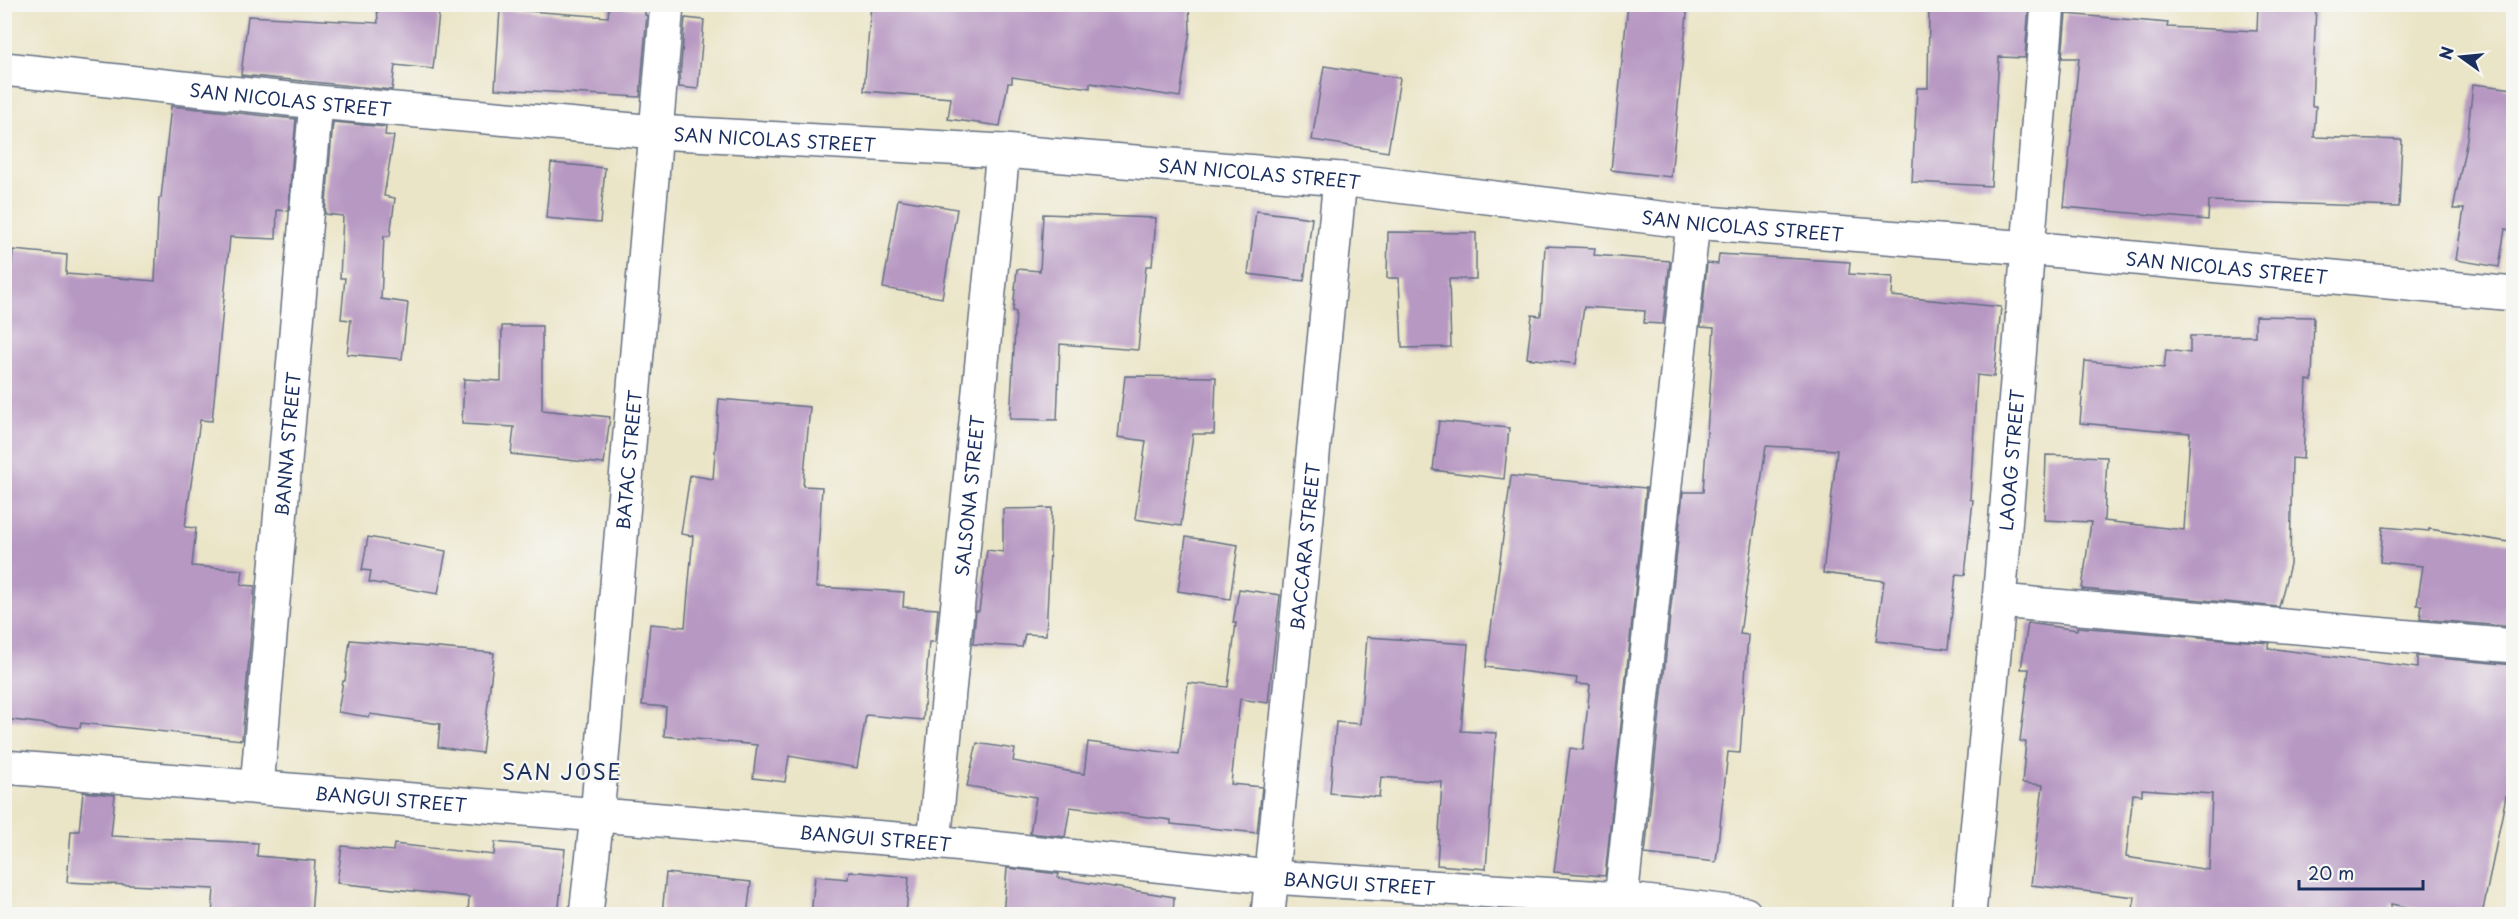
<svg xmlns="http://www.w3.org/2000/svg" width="2518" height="919" font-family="'Playpen Sans',sans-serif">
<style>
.building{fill:#b798c2;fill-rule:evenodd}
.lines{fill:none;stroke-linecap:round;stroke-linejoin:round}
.minor-casing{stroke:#646f83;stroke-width:36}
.minor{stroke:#fff;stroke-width:33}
.labels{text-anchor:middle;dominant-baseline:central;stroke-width:5;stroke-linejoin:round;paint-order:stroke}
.street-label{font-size:18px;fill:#1b2f5e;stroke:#f6f6f2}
.quarter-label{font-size:21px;letter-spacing:1.5px;fill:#1b2f5e;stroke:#f6f6f2}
</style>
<rect width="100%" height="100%" fill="#f6f6f2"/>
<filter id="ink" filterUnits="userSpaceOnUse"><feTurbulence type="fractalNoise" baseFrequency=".0167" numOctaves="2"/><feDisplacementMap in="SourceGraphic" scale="12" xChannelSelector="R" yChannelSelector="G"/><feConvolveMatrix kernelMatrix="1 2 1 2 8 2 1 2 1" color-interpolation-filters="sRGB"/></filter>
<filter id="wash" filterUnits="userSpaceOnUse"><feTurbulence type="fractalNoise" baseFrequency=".008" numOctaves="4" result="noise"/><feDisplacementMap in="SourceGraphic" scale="24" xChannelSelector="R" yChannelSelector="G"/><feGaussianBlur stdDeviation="1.35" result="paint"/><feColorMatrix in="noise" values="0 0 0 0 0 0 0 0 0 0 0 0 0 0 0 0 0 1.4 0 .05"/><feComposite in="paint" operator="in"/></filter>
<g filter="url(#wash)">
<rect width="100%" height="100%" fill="#ebe5c7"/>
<g id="blocks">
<!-- building -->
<path class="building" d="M377,4H440L433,69L395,65L392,90L241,75L248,16L378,23Z
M871,4H1189L1190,31L1180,97L1090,83V88L1012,77V83H1008L1000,126L948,119L951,98L864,91Z
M1628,4H1688L1671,177L1611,170Z
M1929,4H2029L2025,58L1999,57L1991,186L1912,182L1917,88H1928Z
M2258,4H2316L2312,106H2316L2314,137L2402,140L2399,207L2209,201L2208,220L2064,207L2079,58H2062L2066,14L2168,23L2167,27L2257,31Z
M609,7L645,9V15H647L640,97L495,89L500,9L608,17Z
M685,18L704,20L698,89L679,87Z
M1324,66L1400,78L1388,152L1312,140Z
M2473,84L2514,89V231L2505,229L2499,267L2456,260L2464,209H2453L2467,139Z
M171,106L296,119L288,211L277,210L276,239L230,237L212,421L200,420L185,527L196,528L192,566L243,570L241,585L255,586L242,740L81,723L80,728L4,719V347L13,250L67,255L66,274L155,281L159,198H161Z
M333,122L386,127L385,135L394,136L384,196L395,198L390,236H384L381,299L408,303L402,359L347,354L351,320L341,319L345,278H340L343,216L325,214Z
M551,163L605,168L600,223L546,218Z
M898,199L957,209L942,298L883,288Z
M1256,211L1312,218L1304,281L1248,274Z
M1043,214L1156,218L1152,266H1146L1138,350L1060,344L1057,420L1010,419L1016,312L1013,311L1017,269L1040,271Z
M1388,232L1476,233V279H1449L1451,347L1402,348L1399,278H1387Z
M1545,246L1595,248L1594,255L1670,261L1663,324L1644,323L1645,311L1584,307L1576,364L1527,358L1532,315L1541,316Z
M1719,254L1850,262L1849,274L1893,277L1892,296L2001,307L1994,377L1977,375L1970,499L1973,500L1965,575L1956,574L1948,649L1876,641L1884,581L1823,573L1837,450L1766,446L1740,634L1748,635L1740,753L1728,752L1716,862L1645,854L1683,492H1703L1714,328L1701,327L1707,263L1718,264Z
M2255,316L2314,317L2312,381L2307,380L2303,459L2292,458L2290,564L2279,607L2082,589L2091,522L2044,520L2046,455L2107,457L2104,521L2184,530L2190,433L2080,423L2085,361L2164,368L2166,350L2190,353V336H2255Z
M502,326H542V410L610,417L604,464L511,454L514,427L462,424L464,379L501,381Z
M1125,376L1216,377L1214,434H1193L1181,526L1135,519L1146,441L1118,437Z
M719,399L810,407L803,486L822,487L816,587L904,592L903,607L938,609L935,642H929L923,720L866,715L857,768L789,756L785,782L753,778L757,745L664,736L666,707L642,705L650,624L685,627L693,536L681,534L690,475L713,479Z
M1439,421L1509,428L1504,479L1433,470Z
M1511,476L1646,488L1605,876L1554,872L1570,748L1583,750L1590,685L1576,684L1577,678L1486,667Z
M1052,508L1046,635L1025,634L1022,647L973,644L976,611H979L987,550L1003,552V509Z
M2383,527L2429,531V529L2514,543V627L2420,619L2422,605H2417L2423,566L2380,562Z
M368,537L446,551L438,594L369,582L371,571L362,570Z
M1186,537L1238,545L1230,599L1178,591Z
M1239,589L1280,595L1268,703L1240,699L1231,784L1262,787L1257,833L1171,824V820L1070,807L1065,837L1030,833L1036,797L967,786L977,743L1015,749L1013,761L1084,774L1088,742L1179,754L1188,683L1228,687L1236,623H1233Z
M2028,623L2077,630V627L2270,643L2268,648L2417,668V656L2514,665V797L2506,796L2482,915H2446L2391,904V915H2132L2135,897L2031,885L2043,785L2022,783L2026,742L2020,741L2029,669H2021ZM2142,789L2212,794L2209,870L2126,857L2133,794L2142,795Z
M1367,637L1468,644L1461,731L1496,733L1486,869L1437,865L1442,782L1381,777L1379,797L1330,793L1336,722L1360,724Z
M350,640L494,653L482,753L438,747L440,724L370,714L369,717L338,712L343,681H345Z
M83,792L115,795L111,836L258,843L257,856L315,861L311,915H212L214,889L67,882L71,831H79Z
M495,842L565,849L558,915H468L469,897L337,883L342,846L393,851L394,844L494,855Z
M1007,868L1059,874L1058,878L1174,897L1173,915H1003Z
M849,871L909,877L906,915H811L815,876L848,879Z
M666,873L751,882L747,915H662Z"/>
</g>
</g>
<g filter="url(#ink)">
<use href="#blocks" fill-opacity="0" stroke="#646f83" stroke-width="1.5"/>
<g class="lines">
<defs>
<g id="minor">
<path id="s1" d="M4,69L316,102L656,132L1003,151L1340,179L1693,222L2029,248L2514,294"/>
<path d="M1999,601L2514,646"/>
<path id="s2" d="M4,767L934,842L1271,877L1621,899L1745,914"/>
<path id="s3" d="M257,787L316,102"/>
<path id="s4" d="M934,842L1003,151"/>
<path d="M1621,899L1693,222"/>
<path id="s5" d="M586,914L597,816L667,4"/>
<path id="s6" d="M1268,914L1340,179"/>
<path id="s7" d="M1969,914L1999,601L2048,4"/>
</g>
</defs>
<!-- minor casing -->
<use href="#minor" class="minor-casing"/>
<!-- minor -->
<use href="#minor" class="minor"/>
</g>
</g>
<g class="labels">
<!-- street labels -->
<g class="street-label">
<text stroke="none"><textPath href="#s1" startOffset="288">SAN NICOLAS STREET</textPath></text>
<text stroke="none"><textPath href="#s1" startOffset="774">SAN NICOLAS STREET</textPath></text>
<text stroke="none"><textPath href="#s1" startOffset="1260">SAN NICOLAS STREET</textPath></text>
<text stroke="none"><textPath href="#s1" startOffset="1746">SAN NICOLAS STREET</textPath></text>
<text stroke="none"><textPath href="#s1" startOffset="2232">SAN NICOLAS STREET</textPath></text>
<text stroke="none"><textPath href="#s3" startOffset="344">BANNA STREET</textPath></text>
<text stroke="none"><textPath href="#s5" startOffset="456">BATAC STREET</textPath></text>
<text stroke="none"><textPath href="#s7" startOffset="456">LAOAG STREET</textPath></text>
<text stroke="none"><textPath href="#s4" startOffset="348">SALSONA STREET</textPath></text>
<text stroke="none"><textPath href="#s6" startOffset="369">BACCARA STREET</textPath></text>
<text stroke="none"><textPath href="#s2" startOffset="388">BANGUI STREET</textPath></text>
<text stroke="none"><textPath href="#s2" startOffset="874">BANGUI STREET</textPath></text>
<text stroke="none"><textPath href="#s2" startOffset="1360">BANGUI STREET</textPath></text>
</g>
<!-- quarter labels -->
<g class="quarter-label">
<text x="562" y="771">SAN JOSE</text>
</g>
</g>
<!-- margin -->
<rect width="2518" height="919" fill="none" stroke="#f6f6f2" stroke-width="24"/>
<!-- north arrow -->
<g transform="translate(2461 57) rotate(285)" stroke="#f6f6f2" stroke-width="4.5" paint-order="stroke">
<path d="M0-4.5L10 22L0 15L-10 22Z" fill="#1b2f5e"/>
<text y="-9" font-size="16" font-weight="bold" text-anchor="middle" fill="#1b2f5e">N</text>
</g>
<!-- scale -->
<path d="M2299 880v9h124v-9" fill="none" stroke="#1b2f5e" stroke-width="3"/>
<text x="2308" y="880" font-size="18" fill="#1b2f5e" stroke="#f6f6f2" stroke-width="4.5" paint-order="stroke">20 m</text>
</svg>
